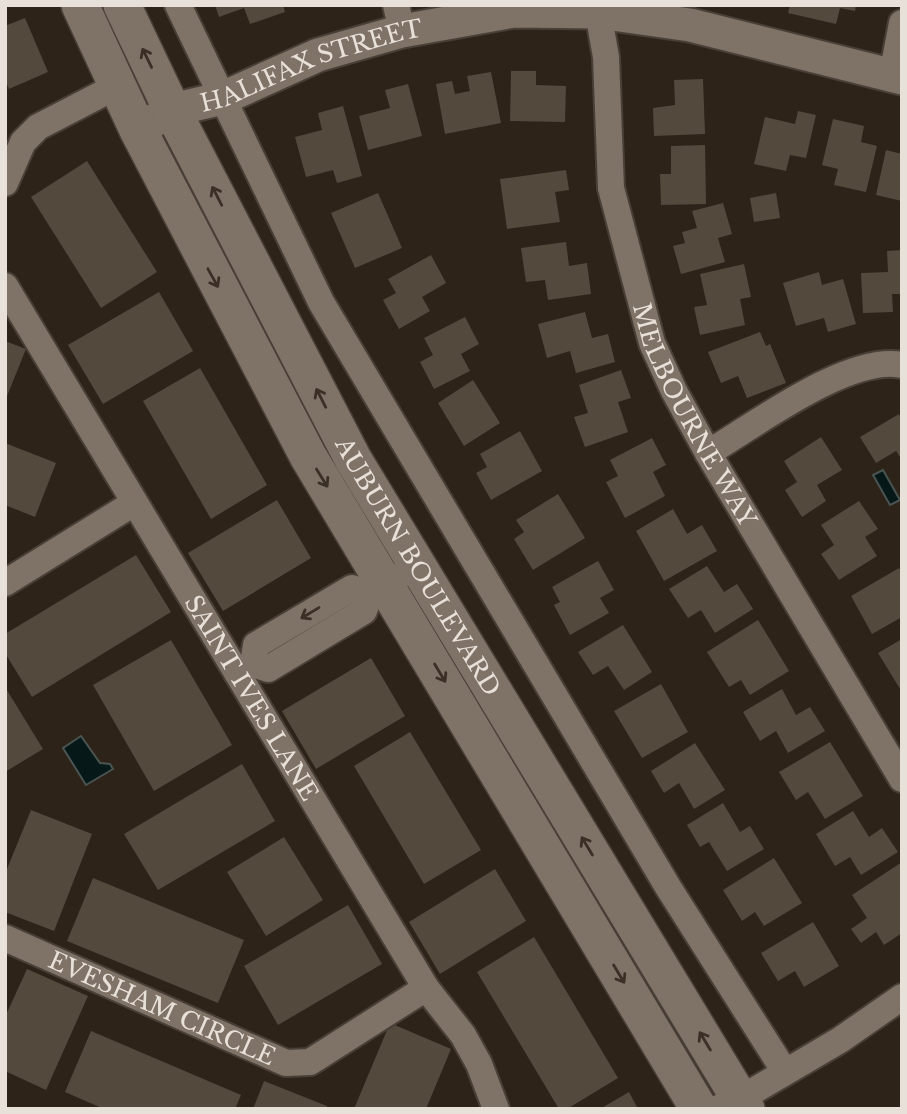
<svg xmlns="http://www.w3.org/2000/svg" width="907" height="1114" font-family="'Libre Baskerville',serif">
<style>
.water{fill:#061818;stroke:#4a5452;stroke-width:2}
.building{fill:#54493d}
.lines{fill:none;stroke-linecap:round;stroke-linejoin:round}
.minor-casing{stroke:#483f37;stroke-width:30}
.tertiary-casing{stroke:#483f37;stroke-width:37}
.secondary-casing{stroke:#483f37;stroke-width:40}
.minor{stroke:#7f7266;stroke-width:26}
.tertiary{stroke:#7f7266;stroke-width:33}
.secondary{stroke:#7f7266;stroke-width:37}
.oneway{stroke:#3b3025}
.labels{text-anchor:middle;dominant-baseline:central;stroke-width:5;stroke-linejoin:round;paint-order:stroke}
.street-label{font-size:24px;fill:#e8e1d9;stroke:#241a0f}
</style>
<rect width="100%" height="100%" fill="#2e2318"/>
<!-- water -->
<path class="water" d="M883,470L900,500L890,505L873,475Z
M81,736L100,763L110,764L113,769L86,785L63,748Z"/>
<!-- building -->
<path class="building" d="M215,5H283L285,12L250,24L244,8L219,17Z
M790,5H856L855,11L840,8L836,24L788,13Z
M25,18L48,72L9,89L5,80V26Z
M511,71H536V85L566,86L565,122L510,121Z
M491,72L501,123L445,134L436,84L452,81L455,94L470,91L467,76Z
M703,79L705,134L654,136L653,108L675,105L674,80Z
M408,84L422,136L368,150L359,116L390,108L385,90Z
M343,106L362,176L337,183L333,170L306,177L295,137L322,130L318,113Z
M798,111L816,115L806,158L790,155L786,171L754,164L765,117L795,124Z
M833,119L864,126L861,142L877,146L866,192L834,185L838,169L822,165Z
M705,145L706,204L661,205L660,174H671V146Z
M886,150L902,154V201L876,195Z
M87,161L157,272L101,308L31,197Z
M566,170L569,190L555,192L560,222L507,229L500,179Z
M378,193L402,248L355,268L331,213Z
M776,193L780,218L754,222L750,198Z
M723,203L732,234L718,238L725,262L681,274L673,246L685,243L682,232L697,228L692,211Z
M566,242L569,266L587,263L591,294L548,300L545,280L526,282L521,248Z
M902,250V294H892L893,312L863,313L861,273L888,272L887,251Z
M431,255L446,283L422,297L430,311L399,329L383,300L396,293L388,279Z
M744,264L751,297L740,299L745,325L700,335L694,307L707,305L700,274Z
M819,272L822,285L843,279L856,324L828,332L824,318L796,326L783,283Z
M159,292L193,351L103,404L68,345Z
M585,312L592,338L608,334L615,362L576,373L570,351L547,358L538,324Z
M465,317L479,344L461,354L470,371L434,389L420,362L433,355L424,338Z
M760,332L766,346L770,344L786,383L747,398L738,376L721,383L708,352Z
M5,341L26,349L5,401Z
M200,368L267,485L211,519L143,401Z
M621,370L631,398L618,402L628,432L585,447L574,417L588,413L579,385Z
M473,380L500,423L464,446L438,403Z
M899,414L902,420V460L896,451L876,463L860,437Z
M520,431L542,471L491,500L476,473L487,467L480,454Z
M821,437L842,470L817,485L826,501L802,517L785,490L797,482L784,461Z
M652,438L666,465L653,472L665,496L625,518L606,482L618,476L610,460Z
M5,443L56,463L35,517L5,505Z
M558,494L585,538L533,570L514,539L524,532L516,520Z
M277,500L311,558L223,611L188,553Z
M859,501L878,529L865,537L877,556L839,580L821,554L834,545L821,525Z
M673,509L687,534L702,525L717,551L664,581L636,531Z
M136,555L171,612L32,697L5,653V634Z
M598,561L614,590L600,598L609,613L570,635L554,605L560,602L552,587Z
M707,566L724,592L737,584L753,609L715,633L701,610L688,618L669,589Z
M899,568L902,573V617L872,634L851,596Z
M758,620L789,671L750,695L741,680L729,687L707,652Z
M623,625L652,672L624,690L608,666L593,675L578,652Z
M902,639V692L878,653Z
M171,640L232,745L154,791L93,685Z
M371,658L405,716L316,769L282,711Z
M661,684L688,732L642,758L614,711Z
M5,687L43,749L5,772Z
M782,689L796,715L810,707L825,731L788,753L776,731L760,741L743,712Z
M410,732L481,850L424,884L354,766Z
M830,742L863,796L825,819L808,792L796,800L779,772Z
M695,743L725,790L694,809L679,783L664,793L651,771Z
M242,764L275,821L158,890L124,834Z
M723,803L740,832L750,826L764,849L727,871L709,842L700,847L687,825Z
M31,810L92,834L54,931L5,912V874Z
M853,811L869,837L882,828L898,852L861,875L850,857L835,866L816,834Z
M284,837L323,900L266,936L227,872Z
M774,858L802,903L764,926L755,912L742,921L723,890Z
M902,862V933L884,945L876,932L861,943L851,929L867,918L852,895Z
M495,869L526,921L440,974L409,922Z
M93,878L244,940L218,1003L67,941Z
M348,905L382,964L278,1025L244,966Z
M813,922L839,966L804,987L795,971L778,981L761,953Z
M534,937L618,1078L567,1109H559L477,972Z
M27,969L88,996L46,1090L5,1071V1017Z
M390,1023L451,1049L426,1109H354Z
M91,1031L241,1095L235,1109H104L65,1092Z
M264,1081L327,1106L326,1109H253Z
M629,1092L638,1109H600Z"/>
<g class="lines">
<defs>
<g id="minor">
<path d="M178,5L321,302L668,887L785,1072"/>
<path d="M396,5L402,31"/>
<path id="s1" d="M598,12L606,57L611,188L652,343L674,391L708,453L902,779"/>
<path d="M892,76L902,23"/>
<path d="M5,183L23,142L38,127L117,86"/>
<path id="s2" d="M5,286L426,988L463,1035L479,1064L496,1109"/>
<path d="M708,453C755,425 849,354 902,365"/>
<path d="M5,583L134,503"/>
<path d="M253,664L256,645L352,588L370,594"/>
<path d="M237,673L253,664L268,669L364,611L370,594L399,576"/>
<path id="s3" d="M5,938L286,1063L310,1062L426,988"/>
<path d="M716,1109L740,1099L840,1040L902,997"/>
</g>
<g id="tertiary">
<path id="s4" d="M138,130L172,110L223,98L318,55L402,31L514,11L598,12L690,25L902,78"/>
</g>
<g id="secondary">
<path d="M80,5L138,130L308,456L699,1109"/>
<path id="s5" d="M122,5L172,110L353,459L746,1109"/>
</g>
</defs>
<!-- minor casing -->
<use href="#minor" class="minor-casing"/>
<!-- tertiary casing -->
<use href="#tertiary" class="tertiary-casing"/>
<!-- secondary casing -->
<use href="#secondary" class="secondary-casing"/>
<!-- minor -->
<use href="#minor" class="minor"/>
<!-- tertiary -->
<use href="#tertiary" class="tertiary"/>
<!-- secondary -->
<use href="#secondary" class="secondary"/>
</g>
<!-- one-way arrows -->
<defs><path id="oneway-shaft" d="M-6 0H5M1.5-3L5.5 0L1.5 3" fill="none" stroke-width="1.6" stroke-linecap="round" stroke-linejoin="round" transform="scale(1.75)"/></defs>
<g class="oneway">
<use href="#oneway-shaft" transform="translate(147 58) rotate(-116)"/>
<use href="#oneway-shaft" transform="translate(217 196) rotate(-117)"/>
<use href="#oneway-shaft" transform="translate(213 278) rotate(61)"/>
<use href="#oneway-shaft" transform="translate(321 398) rotate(-117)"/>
<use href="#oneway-shaft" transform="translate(322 478) rotate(58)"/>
<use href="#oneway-shaft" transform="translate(310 613) rotate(149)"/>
<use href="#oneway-shaft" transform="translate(440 673) rotate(59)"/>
<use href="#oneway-shaft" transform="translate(587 846) rotate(-121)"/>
<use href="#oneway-shaft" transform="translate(619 974) rotate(59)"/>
<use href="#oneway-shaft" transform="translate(705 1041) rotate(-121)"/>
</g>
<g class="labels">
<!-- street labels -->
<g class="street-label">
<text stroke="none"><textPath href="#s4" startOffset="186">HALIFAX STREET</textPath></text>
<text stroke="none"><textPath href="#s1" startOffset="420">MELBOURNE WAY</textPath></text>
<text stroke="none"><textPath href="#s5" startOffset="635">AUBURN BOULEVARD</textPath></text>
<text stroke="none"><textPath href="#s2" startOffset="480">SAINT IVES LANE</textPath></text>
<text stroke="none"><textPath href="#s3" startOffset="172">EVESHAM CIRCLE</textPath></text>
</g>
</g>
<!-- border -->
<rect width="907" height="1114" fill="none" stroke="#e8e1d9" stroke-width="14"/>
</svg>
